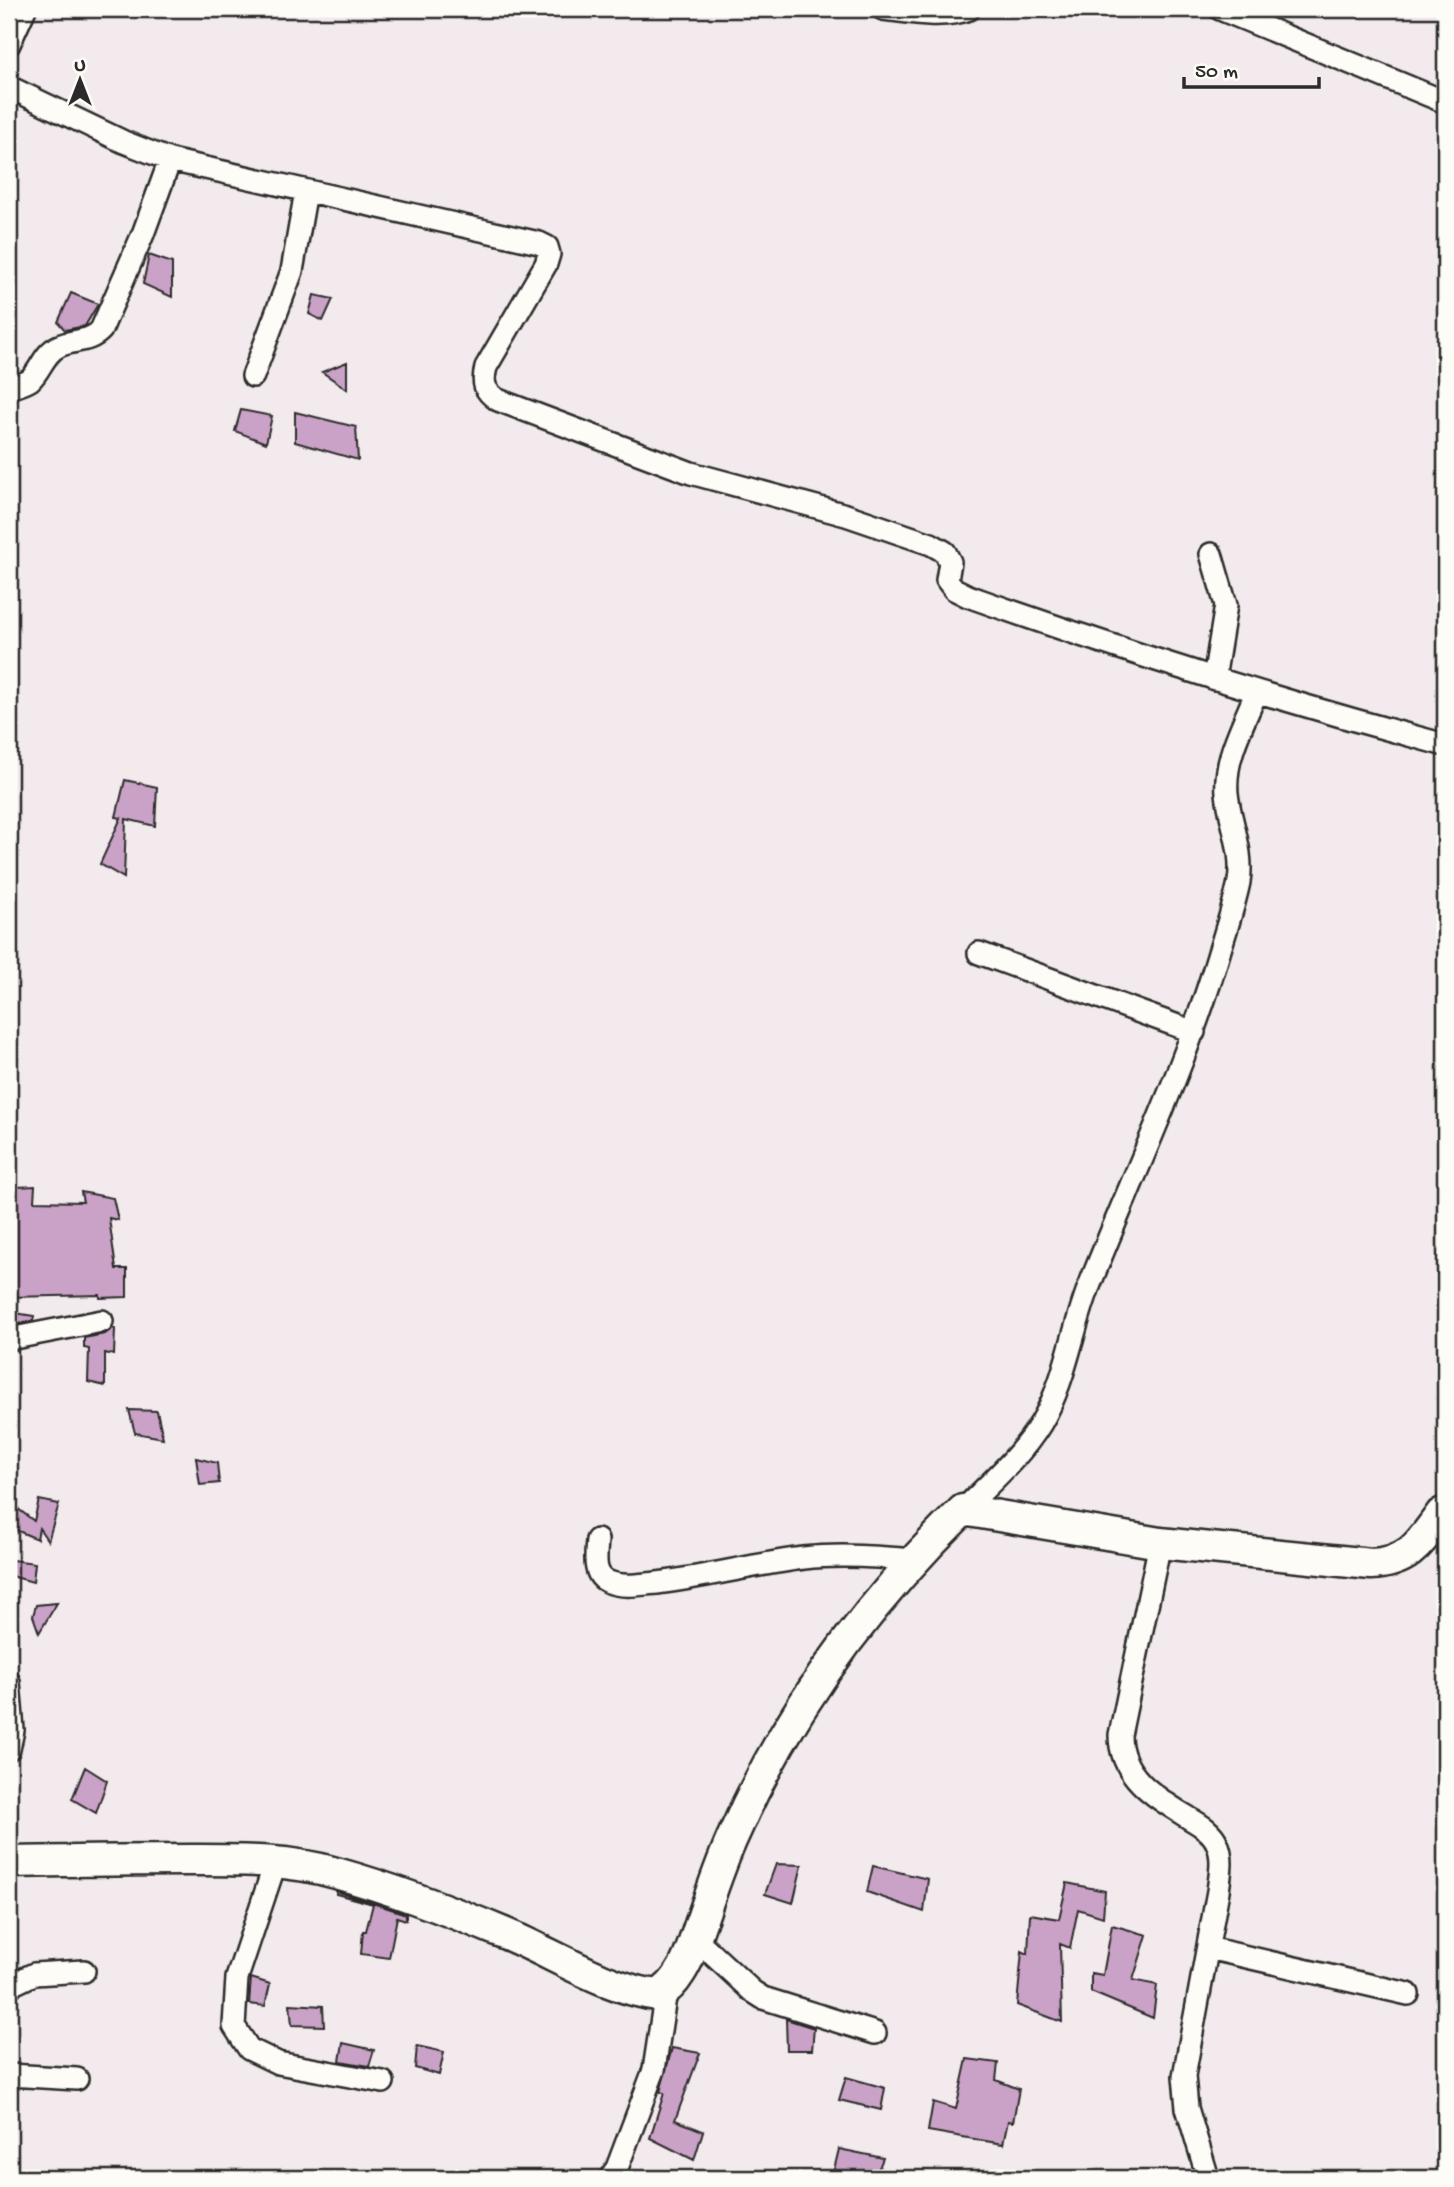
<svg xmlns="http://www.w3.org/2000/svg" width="1454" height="2187" font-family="'Gochi Hand',sans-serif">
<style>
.building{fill:#cba2c7;stroke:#2b2b2b;stroke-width:2}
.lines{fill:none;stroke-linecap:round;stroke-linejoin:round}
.street-casing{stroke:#2b2b2b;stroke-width:26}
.secondary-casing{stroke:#2b2b2b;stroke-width:35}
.street{stroke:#fdfcf7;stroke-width:21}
.secondary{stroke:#fdfcf7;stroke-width:30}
</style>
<rect width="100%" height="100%" fill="#f3eaed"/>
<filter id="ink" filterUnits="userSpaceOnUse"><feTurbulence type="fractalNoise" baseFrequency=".0143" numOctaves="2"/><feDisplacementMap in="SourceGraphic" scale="14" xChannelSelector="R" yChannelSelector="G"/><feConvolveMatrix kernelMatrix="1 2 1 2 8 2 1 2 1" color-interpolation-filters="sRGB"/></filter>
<g filter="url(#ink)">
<!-- building -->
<path class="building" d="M149,255L172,263V297L143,284Z
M71,293L98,304L85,326L65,330L58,322Z
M314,295L333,299L323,321L309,314Z
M347,362V389L322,372Z
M241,410L272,416L266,443L235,431Z
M295,412L356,427L358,460L295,442Z
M125,780L157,787L155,826L126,819L124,878L100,864L121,818L116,817Z
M35,1186L34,1201L83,1202L81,1192L113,1198L118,1220L109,1218L116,1269H127V1297L100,1298V1295L9,1297V1227H11L17,1187Z
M9,1312L34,1316L33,1321L9,1326Z
M113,1328L115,1329L114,1355L105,1353V1386L88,1382L89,1349L84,1348V1338L105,1334Z
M129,1410L157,1411L163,1438L135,1433Z
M196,1458L217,1463L219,1483L200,1485Z
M39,1500L59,1504L48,1541L39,1528L37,1539L9,1527V1502L34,1521Z
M12,1560L35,1563L33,1582L11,1576Z
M57,1603L39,1633L33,1616L36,1605Z
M85,1767L107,1781L96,1813L72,1799Z
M776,1864L802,1865L793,1903L765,1894Z
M873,1866L928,1879L924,1912L867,1892Z
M1067,1883L1105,1891L1103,1917L1078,1909L1070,1948L1060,1944L1062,2022L1017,2005L1022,1951L1028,1954L1030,1914L1059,1919Z
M336,1891L406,1914V1920L397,1917L389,1958L361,1954L363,1931H366L373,1904L336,1894Z
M1112,1925L1147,1935L1133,1980L1157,1985L1153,2018L1091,1992V1973L1103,1975Z
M251,1978L270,1984L265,2006L249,2004Z
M290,2004L323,2006L324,2026L292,2025Z
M786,2019L814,2028L812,2050H787Z
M343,2043L374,2050L369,2066L340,2061Z
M417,2046L444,2052L439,2075L415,2068Z
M672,2048L700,2053L675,2120L703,2131L694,2160L650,2138L664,2093L660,2092Z
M967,2059L998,2063L996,2080L1019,2089L1013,2122L1008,2121L1003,2144L928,2131L933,2102L956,2109Z
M846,2077L885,2088L881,2110L839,2100Z
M839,2149L883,2158L875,2178H832Z"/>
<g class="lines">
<defs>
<path id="street" d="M883,9C908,12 944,19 969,9
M1220,9L1445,102
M9,44L25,9
M9,87L124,142L170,160L539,243L547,247L549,254L546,264L486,367C482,383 484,391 498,400L691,473L846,515L931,544L945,552L950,562L947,580L954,589L968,596C1125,652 1284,702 1445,745
M253,376L292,271L306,191
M9,388C16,386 24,384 30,380C41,370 44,353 59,346C74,339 89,343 101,330L143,234L170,160
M1211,554L1226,605L1214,679
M979,953L1194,1032
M9,1339L102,1321
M963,1510C990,1483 1021,1456 1041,1423C1066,1381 1072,1329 1090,1284C1134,1173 1185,1068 1219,953C1226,930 1234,906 1239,882C1244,851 1230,823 1227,793C1224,758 1243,725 1256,693
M597,1540C596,1555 592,1576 609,1582C624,1588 642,1584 657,1583C706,1577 755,1564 804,1558C841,1554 879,1557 916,1560
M1160,1543L1120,1735C1120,1777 1157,1798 1189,1818C1199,1824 1212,1831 1217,1843C1224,1858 1220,1875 1218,1891L1184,2076L1187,2108L1208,2178
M9,1682L13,1730L9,1749
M276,1861L237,1978L234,2026L249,2049L278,2063L383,2082
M695,1938L752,1991L763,1998L875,2033
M1208,1948L1408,1994
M9,1986L34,1974L84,1971
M9,2075L77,2079
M610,2178L617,2168L654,2070L666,1991"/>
<path id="secondary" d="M9,1862C69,1861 129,1860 189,1860C239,1860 288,1859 336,1873C393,1889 451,1911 506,1934C552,1953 609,1990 658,1995C667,1990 674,1983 680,1973C691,1957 695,1937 702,1919C712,1890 721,1862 734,1834C787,1712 868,1603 963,1510L1160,1543L1371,1564C1410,1562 1420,1543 1441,1514L1445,1512"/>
</defs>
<!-- street casing -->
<use href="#street" class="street-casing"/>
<!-- secondary casing -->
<use href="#secondary" class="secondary-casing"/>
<!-- street -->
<use href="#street" class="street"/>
<!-- secondary -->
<use href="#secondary" class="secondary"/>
</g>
</g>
<!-- margin -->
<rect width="1454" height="2187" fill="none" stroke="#fdfcf7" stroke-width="35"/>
<rect x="18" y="18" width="1419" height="2152" fill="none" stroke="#2b2b2b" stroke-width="2.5" filter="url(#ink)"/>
<!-- north arrow -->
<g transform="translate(80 80)" stroke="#fdfcf7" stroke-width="5" paint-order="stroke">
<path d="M0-5L12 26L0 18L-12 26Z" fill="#2b2b2b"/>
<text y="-10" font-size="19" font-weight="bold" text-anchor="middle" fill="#2b2b2b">U</text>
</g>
<!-- scale -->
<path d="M1184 77v10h135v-10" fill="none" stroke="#2b2b2b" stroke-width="3.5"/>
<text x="1195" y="77" font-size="21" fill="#2b2b2b" stroke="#fdfcf7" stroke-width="5" paint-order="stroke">50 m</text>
</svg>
